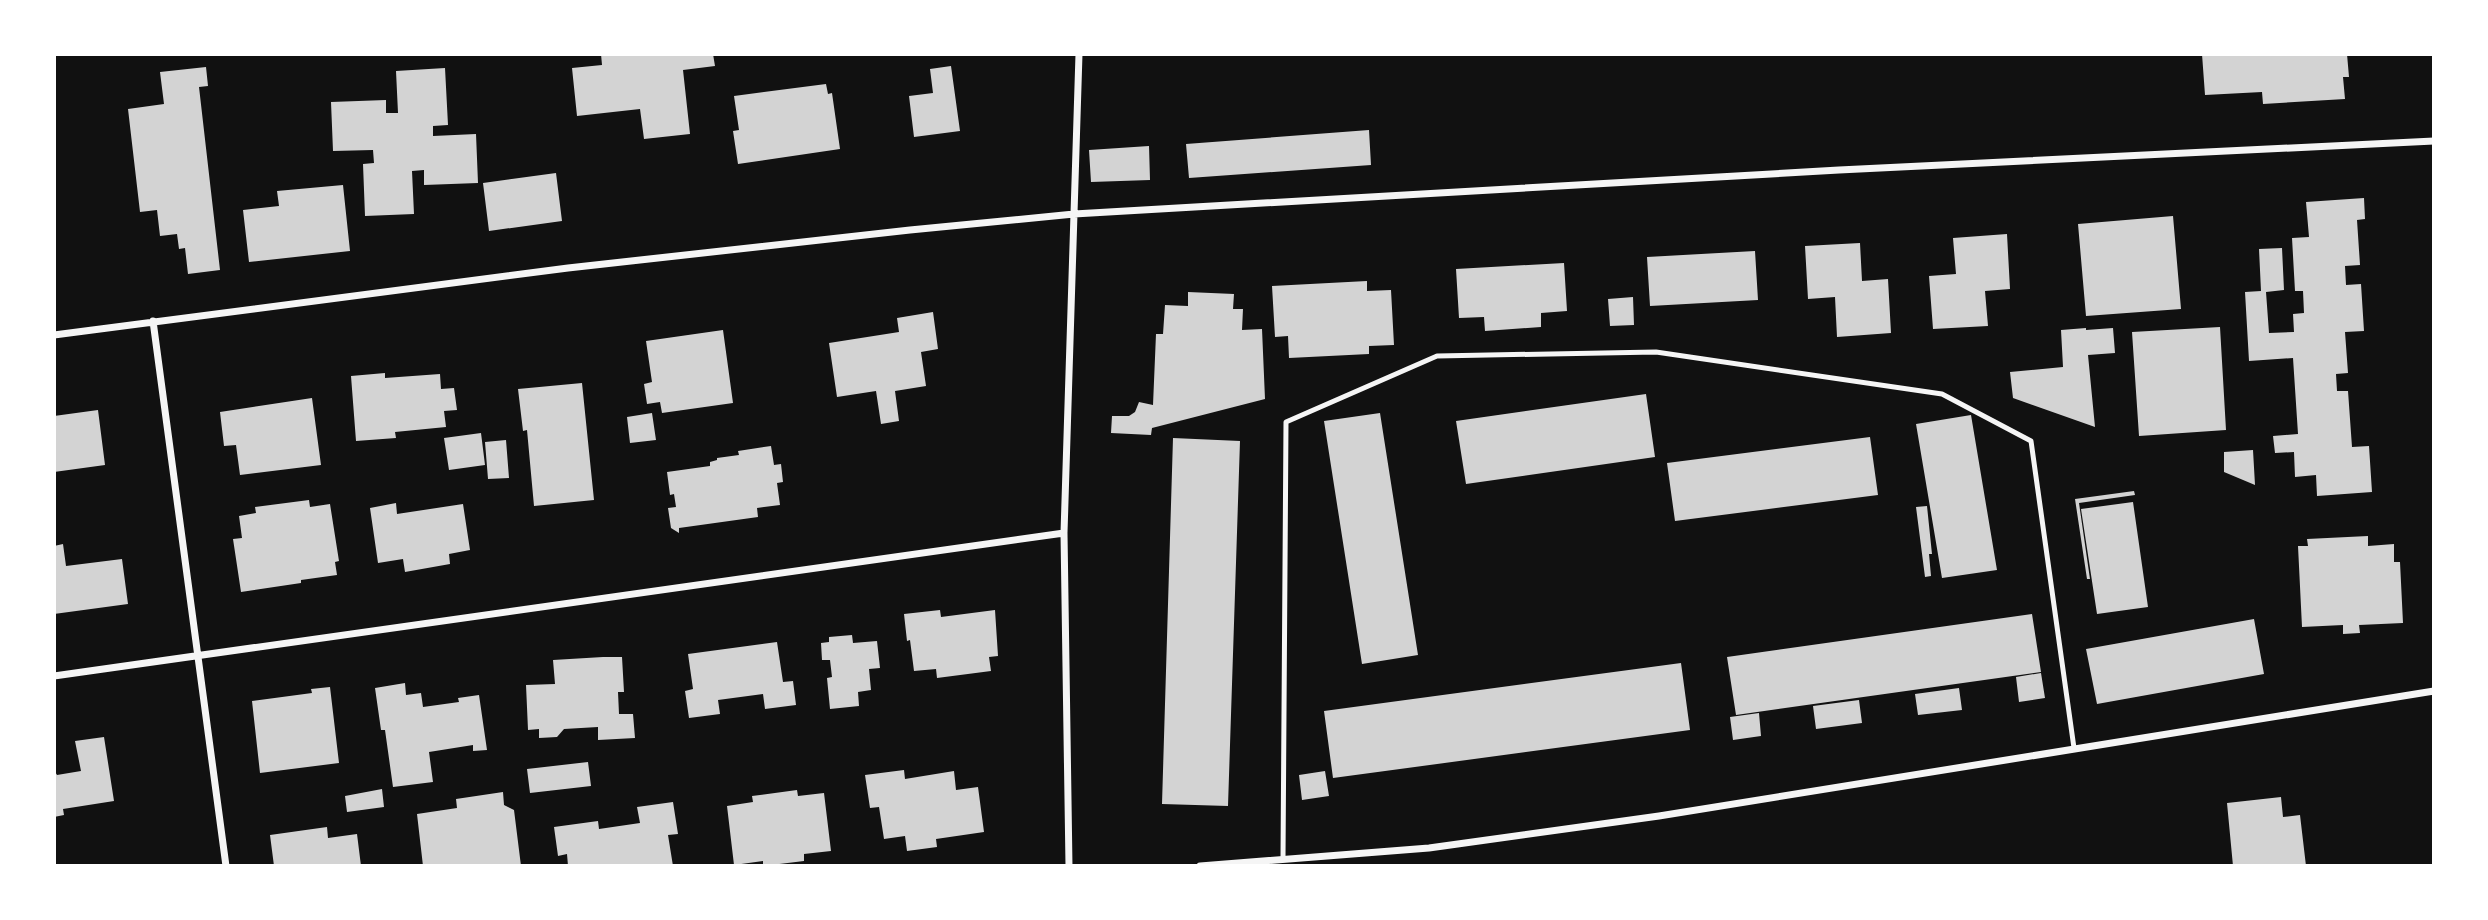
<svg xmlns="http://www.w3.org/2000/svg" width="2488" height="920" font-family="'Sofia Sans Condensed',sans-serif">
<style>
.building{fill:#d3d3d3}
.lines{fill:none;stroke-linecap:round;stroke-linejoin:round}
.service{stroke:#f5f5f5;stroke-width:5}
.minor{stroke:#f5f5f5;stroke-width:7}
</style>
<rect width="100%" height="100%" fill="#111"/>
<!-- building -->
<path class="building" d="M601,54H713L715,66L683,70L690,134L644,139L640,109L577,116L572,68L602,65Z
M2202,54H2347L2349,77H2343L2345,99L2263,104L2262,92L2205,95Z
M951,66L960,131L914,137L909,96L933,93L930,69Z
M206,67L208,86L199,87L220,270L188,274L185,248L179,249L177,234L160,236L157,210L140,212L128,109L164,104L160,72Z
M445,68L448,125L433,126V136L476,134L478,183L424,185V170L412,171L414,214L365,216L363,164L374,163L373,150L333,151L331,102L386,100V113H398L396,71Z
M826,84L828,94L832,93L840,149L738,164L733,131L739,130L734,96Z
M1369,130L1371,165L1189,178L1186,144Z
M1149,146L1150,180L1091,182L1089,150Z
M556,173L562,221L489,231L483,183Z
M343,185L350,251L249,262L243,210L279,206L277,191Z
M2364,198L2365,219L2357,220L2360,265L2345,266L2346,285L2361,284L2364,331L2345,332L2348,373L2336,374L2337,391H2348L2352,447L2369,446L2372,492L2317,496L2316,475L2295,477L2294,452L2275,453L2273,436L2298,434L2293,358L2249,361L2245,292L2261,291L2259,249L2282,248L2284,290L2266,292L2269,333L2294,332L2293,314L2304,313L2303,291H2295L2292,238L2309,237L2306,202Z
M2173,216L2181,309L2086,316L2078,224Z
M2007,234L2010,289L1985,291L1988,326L1933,329L1929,276L1956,274L1953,238Z
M1860,243L1862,281L1888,279L1891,333L1837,337L1835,297L1808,299L1805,246Z
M1755,251L1758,300L1650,306L1647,257Z
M1564,263L1567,311L1541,313V327L1485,331L1484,317L1459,318L1456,269Z
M1367,281V291L1391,290L1394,345L1369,346V354L1289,358L1288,336L1275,337L1272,286Z
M1188,292L1234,294L1233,309H1243L1242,330L1262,329L1265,399L1152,428L1151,435L1111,433L1112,416H1129L1135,412L1139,402L1153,405L1156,334H1163L1165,305L1188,306Z
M1633,297L1634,325L1610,326L1608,299Z
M933,312L938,349L921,352L926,386L895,391L899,421L881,424L876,391L837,397L829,343L899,332L897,318Z
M2220,327L2226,430L2139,436L2132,332Z
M2086,328V330L2113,328L2115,353L2088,355L2095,427L2013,398L2010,372L2063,367L2061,330Z
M723,330L733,403L662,413L660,402L647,404L644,384L652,382L646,341Z
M385,373V378L440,374L441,389L454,388L457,410L444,411L446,427L395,432L396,438L356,441L351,376Z
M582,383L594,500L534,506L527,430L523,431L518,389Z
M1646,394L1655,457L1466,484L1456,421Z
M312,398L321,465L240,475L236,445L224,446L220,412Z
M98,410L105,465L54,472V416Z
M652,413L656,440L630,443L627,417Z
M1380,413L1418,655L1362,664L1324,421Z
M1971,415L1997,570L1942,578L1916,424Z
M481,433L485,465L449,470L444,438Z
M1870,437L1878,495L1675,521L1667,463Z
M1173,438L1240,441L1228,806L1162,804Z
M506,440L509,478L488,479L485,442Z
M771,446L774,465L781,464L783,482L777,483L780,505L757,508L758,517L679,528V533L671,528L668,508L676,507L674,494L670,495L667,472L710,466V462L717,460V458L739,455L738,451Z
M2253,450L2255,485L2224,472V452Z
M2134,491L2135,495L2079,503L2090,579H2087L2075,499Z
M309,500L310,507L330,504L339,561L335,562L337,575L301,580V583L241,592L233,539L242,538L239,516L256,513L255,507Z
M2133,502L2148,607L2097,614L2081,509Z
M396,503L397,514L463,504L470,550L449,554L450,564L405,572L403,559L378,563L370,508Z
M1927,506L1932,554H1929L1931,576L1925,577L1916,507Z
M2368,536V546L2394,544V562H2400L2403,623L2359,625L2360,633L2343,634V625L2302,627L2298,546H2308L2307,539Z
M63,544L66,566L122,559L128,604L54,614V546Z
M940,610L941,617L995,610L998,656L989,657L991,671L937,678L936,669L914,671L910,640L907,641L904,614Z
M2032,614L2041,672L1736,715L1727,657Z
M2254,619L2264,674L2097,704L2086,649Z
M852,635L853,643L877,641L880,668L869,669L871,690L858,692L859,706L830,709L827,678L832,677L830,660H822L821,643L829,642V637Z
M777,642L783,682L793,681L796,705L765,709L763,694L718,700L720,714L689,718L685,691L693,689L688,654Z
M603,657H622L624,692H618L619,714H633L635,738L598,740V727L564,729L557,737L539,738V729L528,730L526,685L555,684L553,660Z
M1681,663L1690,730L1333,778L1324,711Z
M2041,673L2045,698L2019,702L2016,677Z
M405,683L406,695L421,693L423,707L459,702L458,698L479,695L487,750L473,751V745L429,752L433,782L393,787L385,730H381L375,688Z
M330,687L339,763L260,773L252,701L312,693L311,689Z
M1959,688L1962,710L1918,715L1915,694Z
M1859,700L1862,723L1816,729L1813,706Z
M1759,713L1761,736L1733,740L1730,717Z
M104,737L114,801L63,809L64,815L54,817V770L57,775L81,771L75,741Z
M588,762L591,786L530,793L527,769Z
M904,770L905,779L954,771L956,790L978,787L984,832L936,839L937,847L907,851L905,836L884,839L879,807L870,808L865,775Z
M1325,771L1329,796L1302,800L1299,775Z
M382,789L384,807L347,812L345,796Z
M797,790L798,796L824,793L831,851L804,854V861L763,866V861L734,865L727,806L753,802L752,796Z
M503,792L504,805L514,810L521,866H423L417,814L457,808L456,799Z
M2281,797L2283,817L2300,815L2306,866H2233L2227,803Z
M673,802L678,834L668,835L673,866H568L567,854L558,856L554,827L598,821L599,829L640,823L637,807Z
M327,827L328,838L357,834L361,866H274L270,835Z"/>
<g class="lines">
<!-- service -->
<path class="service" d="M1283,859L1286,422L1437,356L1656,352L1942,394L2031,441L2074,748"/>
<!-- minor -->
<path class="minor" d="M153,321L226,866
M54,335L568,268L910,230L1074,214L1839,170L2434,141
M54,676L1064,533
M1069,866L1064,533L1079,54
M1200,866L1429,848L1659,816L2434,691"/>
</g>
<!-- border -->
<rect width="2488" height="920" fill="none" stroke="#ffffff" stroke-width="112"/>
</svg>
